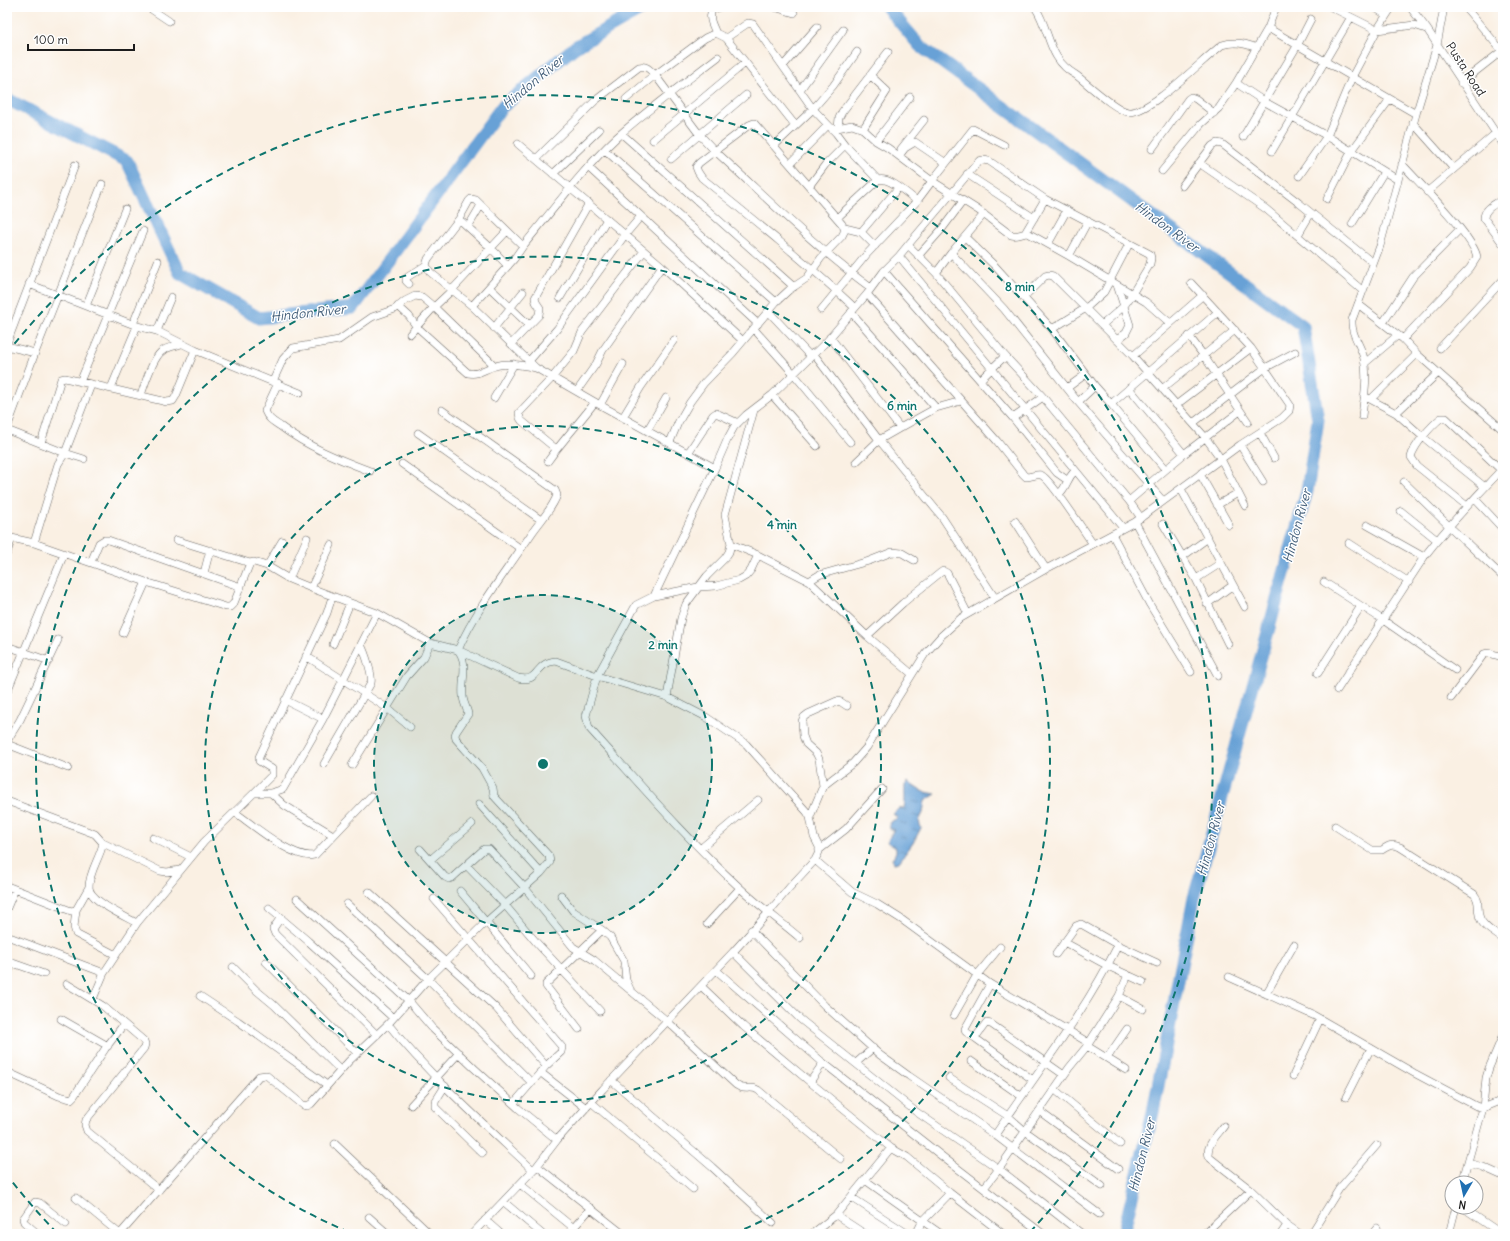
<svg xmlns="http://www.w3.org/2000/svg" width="1510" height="1241" font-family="Delius,sans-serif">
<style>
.water{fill:url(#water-ripples);stroke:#425e79}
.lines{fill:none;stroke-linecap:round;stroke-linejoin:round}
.river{stroke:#67a1d6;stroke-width:13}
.minor-casing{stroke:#6a6662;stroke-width:8}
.minor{stroke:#fff;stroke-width:7}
.ring{fill:none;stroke:#0f766e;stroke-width:2;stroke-dasharray:7 5}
.labels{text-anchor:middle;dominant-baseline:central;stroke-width:3;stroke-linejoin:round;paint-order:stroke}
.street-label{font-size:12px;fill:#1c1c1c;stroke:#fff}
.water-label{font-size:13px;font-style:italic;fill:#425e79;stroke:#fff}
.centre{fill:#0f766e;stroke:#fff;stroke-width:2}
.ring-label{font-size:12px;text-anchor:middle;font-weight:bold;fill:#0f766e;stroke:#fff;stroke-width:3;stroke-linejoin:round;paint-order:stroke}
</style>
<defs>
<pattern id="water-ripples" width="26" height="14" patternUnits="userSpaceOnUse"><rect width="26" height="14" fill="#67a1d6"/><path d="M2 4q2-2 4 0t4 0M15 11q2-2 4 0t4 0" fill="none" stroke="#5482ad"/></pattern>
</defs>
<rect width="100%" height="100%" fill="#fff"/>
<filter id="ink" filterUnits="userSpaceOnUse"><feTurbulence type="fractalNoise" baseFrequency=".025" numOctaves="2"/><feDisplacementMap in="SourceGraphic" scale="8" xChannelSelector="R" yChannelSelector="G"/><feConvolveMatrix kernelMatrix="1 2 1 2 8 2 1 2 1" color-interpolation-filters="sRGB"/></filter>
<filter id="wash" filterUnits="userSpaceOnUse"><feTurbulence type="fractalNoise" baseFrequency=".012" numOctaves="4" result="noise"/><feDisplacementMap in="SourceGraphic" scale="16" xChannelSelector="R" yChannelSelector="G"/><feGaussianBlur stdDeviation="0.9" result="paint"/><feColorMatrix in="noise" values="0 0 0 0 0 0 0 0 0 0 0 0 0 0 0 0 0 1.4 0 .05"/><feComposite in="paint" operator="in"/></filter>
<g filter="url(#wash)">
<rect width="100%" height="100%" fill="#faf0e3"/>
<!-- water -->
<path class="water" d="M908,782L921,791L936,794L925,801L923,813L919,821L921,828L913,843L899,862L894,863L892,859L896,852V848L887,842L894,829H890L889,824L890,822L898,818L893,814L898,809L904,808C906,802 904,792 905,785Z"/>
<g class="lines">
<!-- river -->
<path class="river" d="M887,7L920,46L1303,326L1318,420L1307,491L1194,898L1153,1112L1123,1234
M7,99L127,161L180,273L259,318L353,308L501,108L575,47L645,7"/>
</g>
</g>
<g filter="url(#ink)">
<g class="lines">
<defs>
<path id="minor" d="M148,7L169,21
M774,7L794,13
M1035,7C1051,31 1047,59 1076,75C1088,84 1115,110 1128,112C1149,115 1203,59 1222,45C1234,41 1245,43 1257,48
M1331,7L1377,30L1414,25L1426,29
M1374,7L1386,15
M1410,7L1427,29L1503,144
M1465,7L1502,51
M1502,7L1503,8
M1268,28L1416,114
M716,33C713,26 708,18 712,10L720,7
M783,66L817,27
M1236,83L1265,102L1327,136L1398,180
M1461,83L1503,50
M800,90L843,30
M626,99L655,75L705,38L716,33L726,38
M1413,123L1454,169
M795,125L726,38L748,23L753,24L813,109L836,133L845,145L878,180
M838,128L839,118L842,112L888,52
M832,129L852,125L863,129L876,141L888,148L932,181L917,201C909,195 889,176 878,180L837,218
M863,129L887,91L870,75
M622,134L794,287
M1243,137L1297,46L1311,19
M653,140L745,63
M876,141L910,97
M518,144L662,266L743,341
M1004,145L973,129L932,181L978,210L1011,235C1017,237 1022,233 1028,233L1069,256L1146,302L1170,323
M774,146L813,109L833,86L857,52
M901,149L924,120
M1152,149L1188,99L1191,97L1196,99L1214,113
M605,150L776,302
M1272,151L1351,17
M899,156L905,148L915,142L946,163
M536,159L596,100L639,67C647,65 650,70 655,75L699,134L714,150C765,196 816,248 871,288
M671,159L746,95
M1199,163L1266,209L1363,291
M790,164L828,125
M1402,164C1418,182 1474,237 1477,257L1470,268L1403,339
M589,168L758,324
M1162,171L1201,124L1219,108L1236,83L1268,28L1276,7
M553,174L599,130
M967,174L1034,218
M1299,176L1327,136L1352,77L1377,30L1392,7
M810,185L825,165L845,145
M1182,186L1212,146L1217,143L1222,144L1299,203L1373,263
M1427,192L1496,133
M1327,199L1351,152L1390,99
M1498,202C1492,206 1484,210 1484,218L1503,244
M459,219L491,248L508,266
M1352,224L1384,172
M468,227L481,205
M845,228L861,232L875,246
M861,232L899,187
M1025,233L1045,199
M1298,235L1311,213
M965,237L995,266L1052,329L1095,386L1111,404L1165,469
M1048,244L1067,210
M908,245L899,256L1123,528
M523,246L476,200L471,199L469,201L459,219L428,259L426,265L430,272L472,306L536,368L600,405L715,468
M951,253L1004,309L1078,402L1163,501
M918,256L942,229L963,201
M1069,256L1088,221
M884,271L1013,418L1057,473L1067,480
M936,273L951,253L984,214
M29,284L137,326L157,331L195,350L300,393
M409,284L406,281V278L426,265
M489,287L529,325
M867,294L997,441L1023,474L1026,477C1031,477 1036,474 1041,475C1050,478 1085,533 1093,544
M1024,297L1045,276L1049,275L1053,276L1133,356L1205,437L1221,459L1245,506
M560,298L607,219
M1358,304L1403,339L1417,354L1503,430
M86,306L125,209
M398,306L409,316L416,326L468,373C479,375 484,369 495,366C508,362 523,365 536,368
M472,306L514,259L523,246C552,211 583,169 616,138C648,109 684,83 718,57
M821,310L867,254L917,201
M769,312L810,356
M851,312L936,408
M1383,323L1413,277L1460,229
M133,324L158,261
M1102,325L1124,306L1129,299L1150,264L1151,258L1150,254L1045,199L989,161L983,160L979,161L908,245L936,273L1005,356L1043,397L1129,501L1184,454L1240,411
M494,328L523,292
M754,329L793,373L850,442
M1052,329L1086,308L1104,292L1129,244
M157,331L171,297
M410,334L434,307L451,291L507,231
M1189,336L1204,356L1248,422
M830,337L900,428
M1117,340L1126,333L1130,325L1117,285
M7,343L75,165
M511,344L539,315L540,308L536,302L535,298L589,203
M7,346L35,353
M1440,348L1503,280
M813,353L879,440L942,517L995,598
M1133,356L1203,295
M529,361L557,329L625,235L641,216
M1365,363L1398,335
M1502,378L1503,379
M980,380L1005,356
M273,381L283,359L293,348L339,340L372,317L395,309L405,301L415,296L422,297L434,307L495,366
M80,382L143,231
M278,383L265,411C268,419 274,422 280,426C308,447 338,459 370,471
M111,388L137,326
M1067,388L1086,374
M1129,388L1184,454
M1162,389L1235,330
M577,391L596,364L603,350L662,266
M141,395C145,384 152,360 161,352C166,347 175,346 182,344
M772,395L817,446
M1364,396L1396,413L1423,437L1485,487
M494,398L514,364
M1371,399L1417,354
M1078,402L1095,386
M1111,404L1218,312
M600,405L623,364
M1176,405L1251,348
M1396,413L1438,373
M1362,416C1364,398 1368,377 1364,359C1361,344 1351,336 1352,320L1380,246L1416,114L1437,45L1444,7
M623,417L641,387L674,340
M1013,418L1043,397
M1193,423L1265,368L1295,352
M7,428L35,353L102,184
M7,430L65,453L84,459
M647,431L666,398
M418,433L541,520
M1260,433L1274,458
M670,442L678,423L690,402L704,383L733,353L776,302L789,290L807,278L821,258L842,236L845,230L842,224L754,123L749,125L699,163L696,167L698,172L702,178C754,220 806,262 855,308
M41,443L61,379L65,378L167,402L173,401L176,396L195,350
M1240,445L1263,482
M556,449L522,421L520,418L519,413L552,378L574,351L582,332L644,251
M688,453L713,415L716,413L738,423
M548,461C562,441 580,422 595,402
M856,462L879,440L900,428L936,408L961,401
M402,464L521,549
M1200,474L1229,525
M1404,482L1449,526L1503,577
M1181,489L1245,607
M1059,494C1068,486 1066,479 1075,471
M1475,499L1503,529
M1129,501L1141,518
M1217,505L1238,493
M1467,506L1417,466L1411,457C1414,445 1431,426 1441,418H1446L1501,470
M1401,511L1437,540
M1015,521L1046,569
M1135,522L1218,676
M1163,524L1196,579L1228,644
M1367,525L1424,557
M1112,534L1150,605L1191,672
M7,537L34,543L146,582L226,607H230L234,603L250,563L254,562L267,566L289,579L311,588L377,613L430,643L458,650L518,678C541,683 533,663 556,661L597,676L667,697L706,717L746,744L807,812L810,817L814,837L819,847V852L815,860L789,888L769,912L733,952L603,1089L557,1140L537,1166L472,1234
M176,540L250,563
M34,543L58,464L65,453L91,385
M1349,543L1409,582
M731,544L758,555L809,581L867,636L912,674
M7,553L12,538
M758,555L751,570L746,576L739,580L716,586L698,587L654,596L636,605L597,676L586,716L589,728C638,782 686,838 739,887C758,905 780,921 800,938
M1182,557L1208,538
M91,562L99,543L104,540H108L241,587
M267,566L282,541
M204,573L210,550
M289,579L307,538
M1196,579L1221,563
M809,581L819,575L869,561L892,552L902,553L914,560
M1324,582L1383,620L1455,670
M311,588L331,545
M654,596L715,468L728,438L734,427L746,415L772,395L827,341L867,294L884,271L899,256
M1207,604L1233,585
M123,633L146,582
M867,636L903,603L940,573L943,571L947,573L968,614
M333,644L350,603
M7,646L49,661
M306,656L387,708L410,727
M1318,673L1361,606
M1337,690L1424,557C1448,525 1476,497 1503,468
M7,692L64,554
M667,697L681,618L686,604L707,576L725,558L729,552L731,544L725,515L754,410
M1451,698L1484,654C1491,651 1496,657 1503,656
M285,700L323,719
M7,741L20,720L58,640
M7,744L68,768
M324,764L371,683C373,676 365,652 361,645
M352,765L407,676L424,657L430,643
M823,786L819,759L816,753L806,744L803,736L802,721L804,717L808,714L837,701L841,702L847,706
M254,793L272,775V769L259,761V757L327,613L332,597
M271,793L284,805L333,835
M7,801L95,834L103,843C100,858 89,872 89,887C89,901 126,917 137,923
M479,804L541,873
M236,813C253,825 295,861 315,855L371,796
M810,817L823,786L853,763L867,747L925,654L941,636L961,618L1046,569L1135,522L1240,445L1282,418L1289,411L1290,405L1288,402L1251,348L1191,283
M1335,826L1372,850H1382C1389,845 1392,844 1400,847L1474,894C1480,901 1477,906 1479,915C1481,926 1495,933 1503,939
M153,838L191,857
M103,843L160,871L167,872L180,870
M420,849L445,877L449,879L452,878L484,849H489L525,888L573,947L594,960L667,1021L736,1085C746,1092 749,1085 758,1090L841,1159
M700,849L758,800
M819,850L846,829L882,789
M430,860L472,824
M815,860L852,892L877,904L901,919L990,984L1089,1043
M467,866L505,905L536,942L600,1011
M7,886L71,911L76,910L89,887
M460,891L531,976
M369,892L496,1008L546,1066
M561,895L573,911L602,930L610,937L624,961L626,980L630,989
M297,899L409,1001L432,1028L474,1068L518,1108L557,1140
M434,899L562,1047L561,1052L546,1066L514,1103
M347,904L428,979L531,1082
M7,908L15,889
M269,908L308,941L393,1018
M76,910L74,927L76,934L116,955
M281,917L273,929L275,934L377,1035
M707,924L740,888
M751,930L825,1006L880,1055L909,1076L995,1135L1099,1214
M7,936L104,973
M1064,942L1108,966L1143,982
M733,952L800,1019L915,1111L999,1169L1082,1234
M1056,954L1076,926L1081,924L1118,945L1157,963
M7,961L44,974
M266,962L357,1053
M233,967L256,990L274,1005L340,1070
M716,970L821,1061L948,1161L1043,1234
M7,976L12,963
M1229,977L1315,1016L1414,1073L1476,1106L1483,1108L1503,1100
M67,984L103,1006L144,1041L145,1044L144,1048L86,1120L85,1125L87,1131L159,1190
M701,986L743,1026L810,1082L891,1148L907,1157L950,1193L1003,1234
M1266,994L1294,945
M200,996L238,1021L327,1085
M1119,996L1143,1009
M93,999L104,973L137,923L204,842L254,793H271L283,789L323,719L377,613
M954,1015L977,975L1000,947
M61,1019L108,1046
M388,1024C431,1077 483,1123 533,1170
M579,1029L546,986V984L602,930
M975,1038L966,1032L965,1029L990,984
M1087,1046L1126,1070
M1107,1058L1127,1029
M971,1061L1021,1096
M856,1063L873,1048
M7,1072L59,1096L71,1099L74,1096L105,1049L124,1024
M540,1072L586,1108
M1293,1076L1320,1019
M949,1078L1008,1116L1025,1131L1102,1186
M611,1080L712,1167L773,1223
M1033,1080L975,1038L986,1023L991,1024L1064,1075
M810,1082L823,1063
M445,1086L435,1102V1107L482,1153
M1054,1089L1120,1144
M1346,1097L1371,1048
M591,1102L693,1189
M411,1105L459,1053
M1039,1111L1118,1169
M1224,1126C1218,1134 1203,1148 1210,1158L1251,1190L1287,1225L1300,1234
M995,1135C1037,1073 1085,1012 1118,945
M335,1144L430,1234
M1468,1163L1483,1167L1503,1176
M537,1166L623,1234
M865,1180L941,1234
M1462,1183L1483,1108L1486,1078L1489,1068L1503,1035
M520,1184L581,1234
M984,1188L999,1169L1069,1068L1087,1046L1119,996L1128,975
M851,1197L908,1234
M76,1198L120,1234
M504,1202L542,1234
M1462,1207L1502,1234
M836,1215L865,1234
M369,1217L388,1234
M485,1220L501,1234
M38,1234L24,1222L23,1219L35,1202L40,1203L66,1224
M120,1234L259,1076L266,1075L303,1105L307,1106L311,1104L349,1061L388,1024L428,979L486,922L541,873L550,862L549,856L494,796L493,788L482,768L456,739L455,735L456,732L468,714C467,708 463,702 463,696C461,680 469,664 458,650C476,609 507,570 532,533C540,521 553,508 557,495L555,490L442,410
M568,1234L591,1208
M812,1234L836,1215L891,1148
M916,1234L922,1222L950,1193
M1204,1234L1251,1190
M1281,1234L1287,1225
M1311,1234L1339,1189L1377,1145
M1372,1234L1377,1228
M1449,1234L1456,1207"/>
</defs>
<!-- minor casing -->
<use href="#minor" class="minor-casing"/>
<!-- minor -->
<use href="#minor" class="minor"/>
</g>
</g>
<!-- distance rings -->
<circle cx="543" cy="764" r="169" fill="#0f766e" fill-opacity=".12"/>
<g class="ring">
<circle cx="543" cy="764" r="169"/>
<circle cx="543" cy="764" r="338"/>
<path d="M349 1232A507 507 0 1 1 737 1232"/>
<path d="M57 1233A675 675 0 0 1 7 1175M7 353A675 675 0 1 1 1029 1233"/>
</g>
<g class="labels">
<!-- street labels -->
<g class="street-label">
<text transform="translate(1466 69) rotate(57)">Pusta Road</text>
</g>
<!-- water labels -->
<g class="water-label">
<text transform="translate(533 82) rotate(-40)">Hindon River</text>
<text transform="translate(1167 227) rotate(36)">Hindon River</text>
<text transform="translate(308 313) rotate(-6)">Hindon River</text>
<text transform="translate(1297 526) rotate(-75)">Hindon River</text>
<text transform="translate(1211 839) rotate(-75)">Hindon River</text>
<text transform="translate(1142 1155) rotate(-76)">Hindon River</text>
</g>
</g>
<circle cx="543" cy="764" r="6" class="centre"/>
<g class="ring-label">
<text x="1020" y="291">8 min</text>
<text x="902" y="410">6 min</text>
<text x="782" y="529">4 min</text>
<text x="663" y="649">2 min</text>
</g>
<!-- margin -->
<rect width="1510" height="1241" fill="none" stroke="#fff" stroke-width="24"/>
<!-- north arrow -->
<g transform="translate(1464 1195) rotate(189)"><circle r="19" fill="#ffffff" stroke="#a4a4a4"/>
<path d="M0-3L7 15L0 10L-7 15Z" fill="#1f6fb2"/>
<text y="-6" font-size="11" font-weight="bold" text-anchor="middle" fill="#1c1c1c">N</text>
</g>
<!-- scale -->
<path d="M28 44v6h106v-6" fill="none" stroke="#1c1c1c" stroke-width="2"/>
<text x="34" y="44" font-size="12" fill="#1c1c1c" stroke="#ffffff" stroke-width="3" paint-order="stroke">100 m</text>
</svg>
